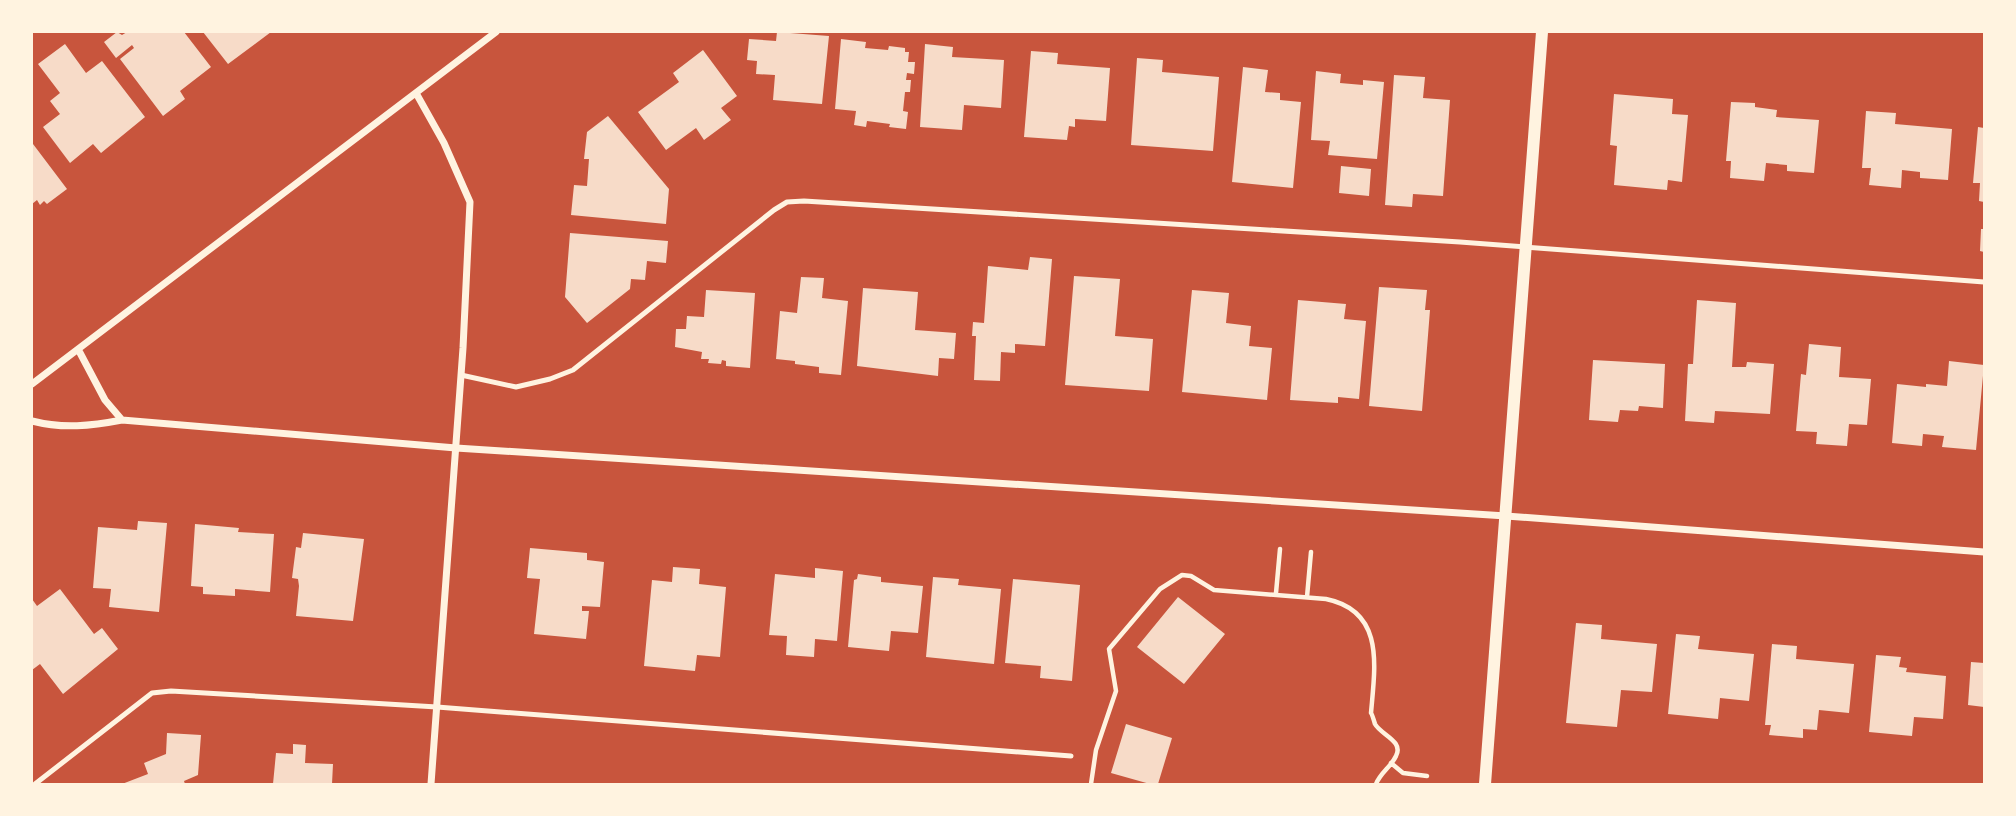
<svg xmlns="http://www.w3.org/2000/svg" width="2016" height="816" font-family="Lato,sans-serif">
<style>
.building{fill:#f7dbc8}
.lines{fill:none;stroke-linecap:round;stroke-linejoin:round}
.path{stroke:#fff3e0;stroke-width:4.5}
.service{stroke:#fff3e0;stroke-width:5}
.minor{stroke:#fff3e0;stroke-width:7}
.tertiary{stroke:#fff3e0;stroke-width:12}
</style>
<rect width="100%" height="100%" fill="#c8553d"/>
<!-- building -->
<path class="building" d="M117,32L122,35L127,32H184L211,67L180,91L185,99L163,116L120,59L134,48L132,45L116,58L104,42Z
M203,32H271L228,64Z
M777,32L829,36L822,104L773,100L775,75L756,74L757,61L747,60L749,39L776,41Z
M841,39L866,42L865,48L888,50L889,46L905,48V52H909L908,62H915L914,74L907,73L906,80H911L910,92H905L903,111L908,112L906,129L889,127L890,124L867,121L866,127L854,125L856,111L835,109Z
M65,44L86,73L102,61L145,117L101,153L93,144L70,163L43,127L60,114L50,101L60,93L38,64Z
M925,44L953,47L952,57L1004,60L1001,108L964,105L962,130L920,127Z
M703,50L737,96L721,108L731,120L704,140L696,128L666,150L638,112L679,82L673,73Z
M1031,51L1058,53L1057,64L1110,68L1106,121L1075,119V127L1069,126L1067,140L1024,137Z
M1137,58L1163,60L1162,72L1219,77L1213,151L1131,145Z
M1243,67L1268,70L1265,92L1280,93V100L1301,102L1293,188L1232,182Z
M1316,71L1341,74L1340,83L1363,85V80L1384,82L1377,159L1328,155L1330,141L1311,140Z
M1394,75L1425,77L1423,98L1450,100L1443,196L1413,194L1412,207L1385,205Z
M1614,94L1673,99L1672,114L1688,115L1682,182L1668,180L1667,190L1614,185L1617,146L1610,145Z
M1731,102L1755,103V107L1777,110L1776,117L1819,120L1814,173L1787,171V165L1766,163L1764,181L1730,178L1731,161H1726Z
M1866,111L1896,113L1895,124L1952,129L1948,180L1920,178V172L1902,170L1901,188L1869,185L1871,168H1862Z
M608,116L669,189L666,224L571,215L574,185L587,186L589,159H584L587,132Z
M1978,127L1984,128V202L1979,201L1980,183H1973Z
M33,144L67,189L47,204L44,201L40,205L37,200L32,204Z
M1341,166L1371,169L1369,196L1339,193Z
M1981,229H1984V252L1980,251Z
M570,233L668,241L666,263L647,261L645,280L631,279L630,289L587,323L565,297Z
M1030,257L1052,259L1045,346L1015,344V353L1001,352L1000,381L974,380L976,336H972L973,322L984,323L988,266L1028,270Z
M1074,276L1120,279L1115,336L1153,339L1149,391L1065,385Z
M801,277L824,278L822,298L848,301L841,375L819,373V367L795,364V361L776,359L780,311L797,313Z
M1379,287L1427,290L1425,310H1430L1422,411L1369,406Z
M863,288L918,292L915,330L956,333L954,359L939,358L938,376L857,366Z
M706,290L755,293L750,368L726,366V361L722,360L721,364L708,363L709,359H701L702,352L675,347L676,329H686L687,316L704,317Z
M1192,290L1229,293L1226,323L1251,326L1249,346L1272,348L1267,400L1182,392Z
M1298,300L1346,304L1344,319L1366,321L1359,399L1338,397V403L1290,400Z
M1697,300L1736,303L1732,367H1746L1747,362L1774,364L1770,414L1715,411L1714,423L1685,421L1688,364H1693Z
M1809,344L1841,347L1839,377L1871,379L1867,425L1849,424L1847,446L1816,444L1817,432L1796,431L1801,374L1806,375Z
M1593,360L1665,364L1663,408L1639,406L1638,411L1620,410L1618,422L1589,420Z
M1949,361L1984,365L1976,450L1942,447L1944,436L1923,434L1922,446L1892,443L1897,384L1926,387V384L1947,386Z
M138,521L167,523L159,612L109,607L111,589L93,588L98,527L137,530Z
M195,524L239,528L238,532L274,534L270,592L235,589V596L203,594V587L191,586Z
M303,533L364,539L353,621L296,616L299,586L298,579L292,578L296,547L301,548Z
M530,548L587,553V560L604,562L600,607L582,606V611H589L586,639L534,634L540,579L527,578Z
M673,567L700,569L699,584L726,587L720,657L697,655L695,671L644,666L652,580L672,582Z
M815,568L843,571L837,641L815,639L814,657L786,655L787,636L769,635L775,574L815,578Z
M858,574L881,577V582L923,586L918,633L891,631L889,651L848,647L854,580L857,579Z
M933,577L959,579L958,585L1001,589L994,664L926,657Z
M1013,579L1080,585L1072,681L1040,678L1041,666L1005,663Z
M60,589L94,634L102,628L118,649L63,694L40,664L32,670V599L37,606Z
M1178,597L1225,634L1184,684L1137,647Z
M1576,623L1602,625L1601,639L1657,644L1652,692L1621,690L1617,727L1566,723Z
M1676,634L1700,636L1698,649L1754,654L1749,701L1720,698L1718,719L1668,714Z
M1772,644L1797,646L1796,659L1854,664L1849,713L1819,710L1817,730L1803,729V738L1769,735L1771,725H1765Z
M1876,655L1901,657L1899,667L1907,668L1906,672L1946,676L1943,719L1914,717L1912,736L1869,732Z
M1971,662L1984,663V707L1968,705Z
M1126,724L1172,738L1158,784H1150L1111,773Z
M167,733L201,735L198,775L184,781L185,784H122L148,774L144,763L166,754Z
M293,744L306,745L305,763L333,764L332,784H273L276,753L293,754Z"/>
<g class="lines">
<!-- path -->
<path class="path" d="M1276,593L1280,549
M1307,597L1311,552
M1391,763L1403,773L1427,776
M1091,784L1096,750L1116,691L1109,649L1160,589L1182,575L1191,576L1214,590L1326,599C1385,611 1375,666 1371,713C1372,714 1375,724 1375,724C1381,735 1404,741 1396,756C1391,767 1381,772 1376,784"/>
<!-- service -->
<path class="service" d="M461,375L516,387L550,379L573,370L774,210L787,202L804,201L1460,242L1984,282
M35,784L152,693L171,691L437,707L1071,756"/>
<!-- minor -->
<path class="minor" d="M416,93L444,143L470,202L463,348L431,784
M78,349L105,400L122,420
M32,384L496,32
M32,421C63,429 91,426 122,420L456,448L1506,516L1984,552"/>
<!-- tertiary -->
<path class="tertiary" d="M1485,784L1542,32"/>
</g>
<!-- border -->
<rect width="2016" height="816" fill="none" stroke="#fff3e0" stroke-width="66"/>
</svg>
